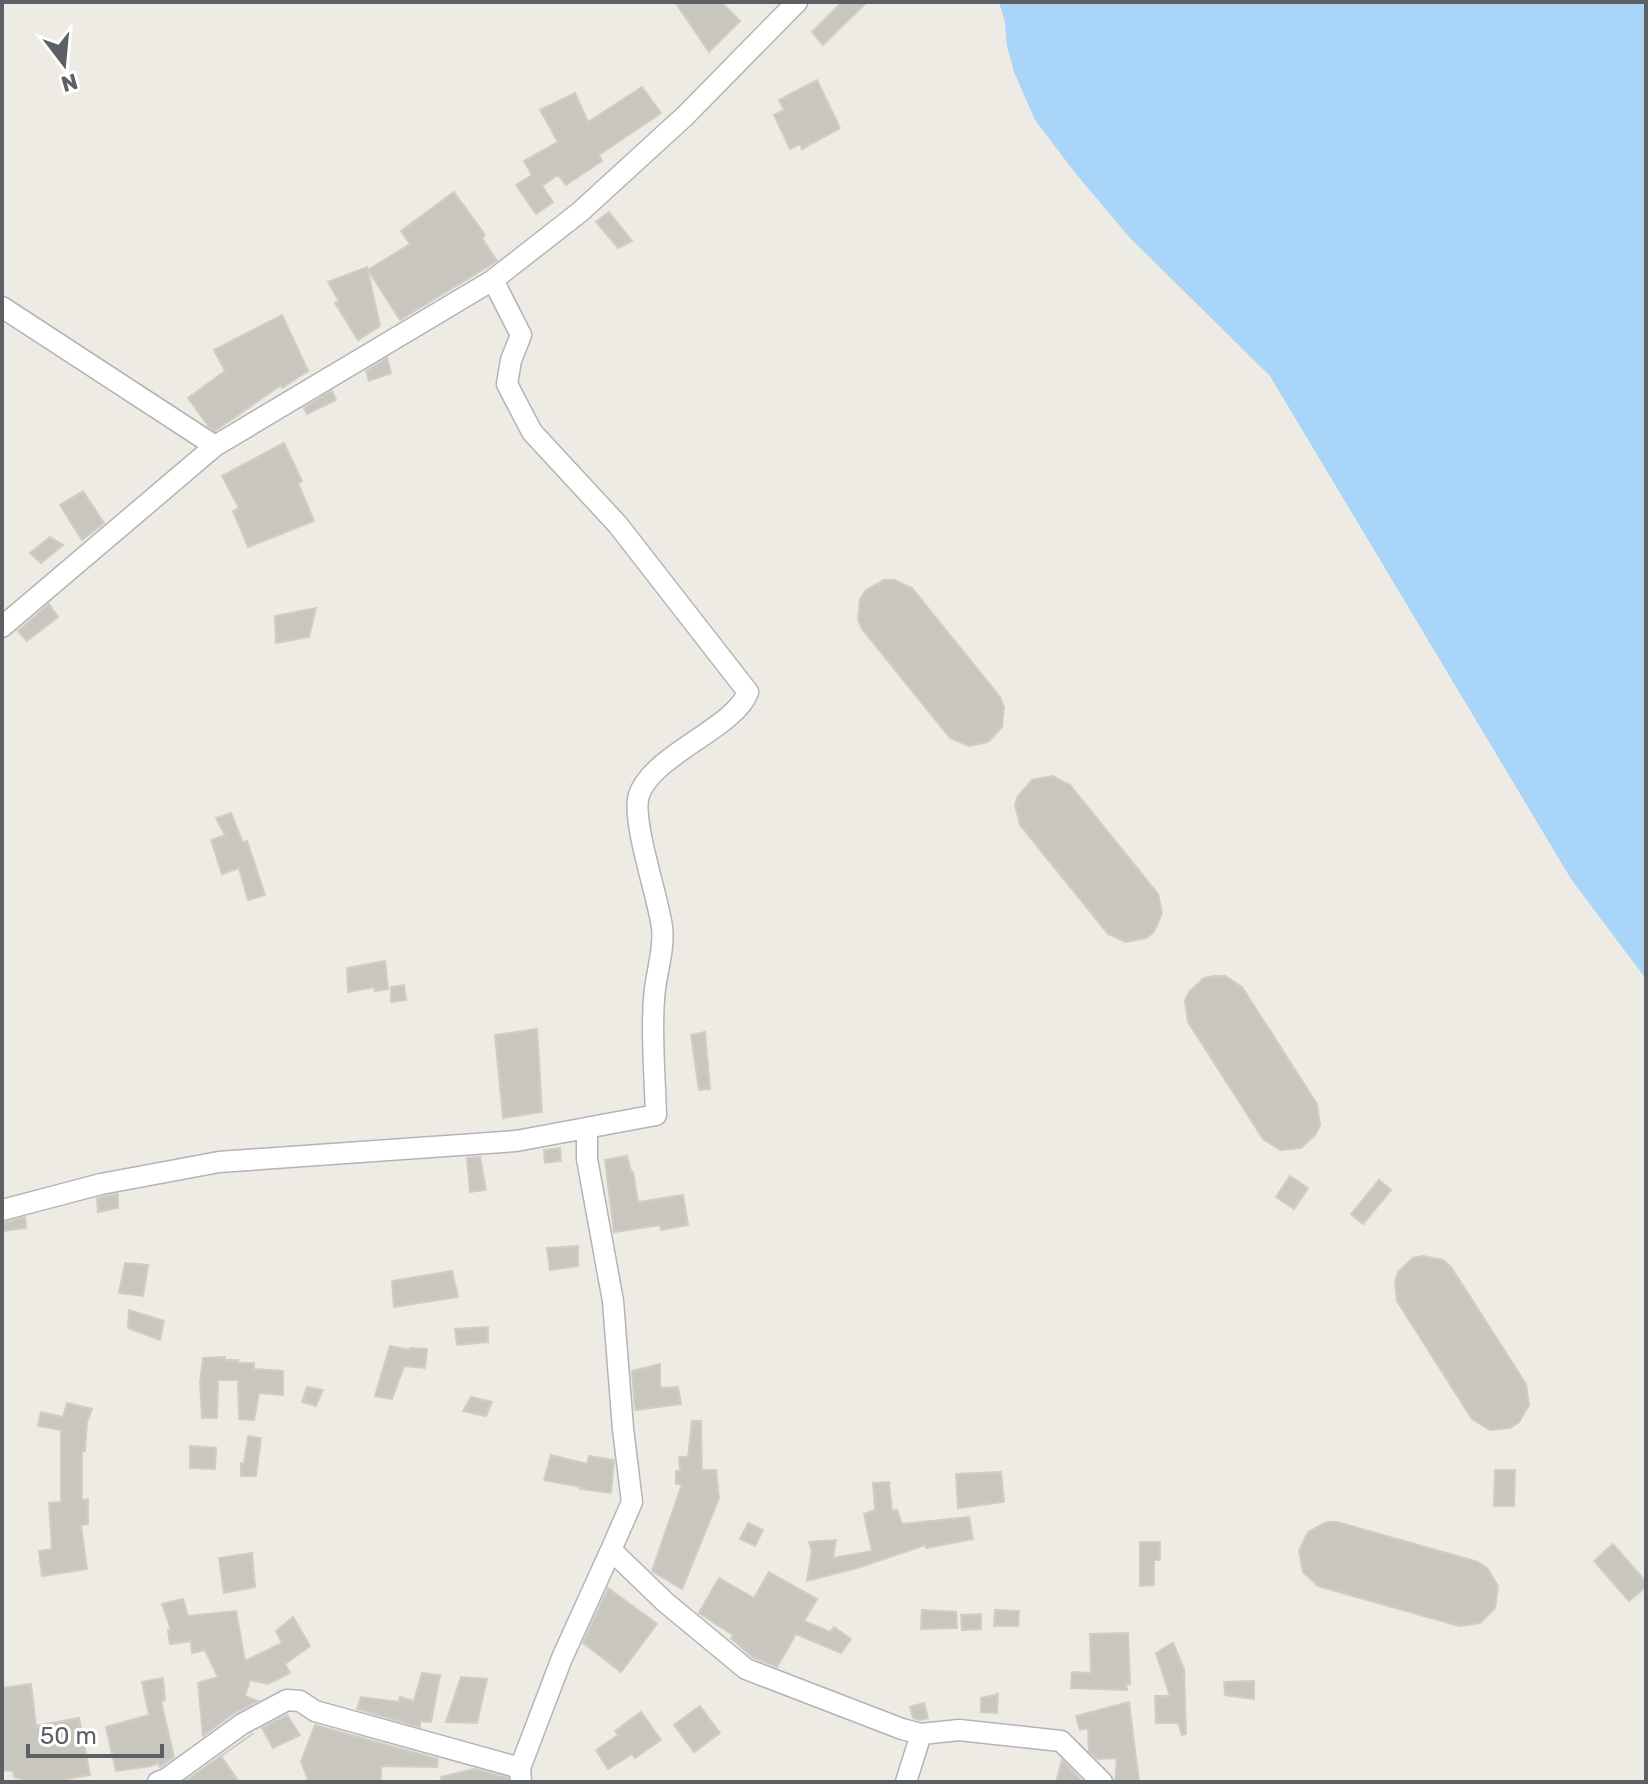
<svg xmlns="http://www.w3.org/2000/svg" width="1648" height="1784" font-family="Rubik,sans-serif">
<style>
.water{fill:#a8d5f8}
.building{fill:#c9c6c0;stroke:#d1cdc2;stroke-width:2}
.lines{fill:none;stroke-linecap:round;stroke-linejoin:round}
.minor-casing{stroke:#b1b4b8;stroke-width:23}
.minor{stroke:#fff;stroke-width:20}
</style>
<rect width="100%" height="100%" fill="#edebe4"/>
<!-- water -->
<path class="water" d="M999,2H1646V979L1571,879L1270,376L1130,238L1076,174L1035,120L1014,72L1007,46L1005,22Z"/>
<!-- building -->
<path class="building" d="M675,2H721L740,21L709,52Z
M842,2H867L823,45L812,32Z
M817,80L840,128L802,149L800,144L790,149L774,115L784,110L779,100Z
M642,87L661,113L599,155L602,161L566,185L558,175L542,186L553,202L536,214L516,185L532,175L524,161L558,142L540,110L575,93L588,122Z
M454,192L485,235L482,238L497,261L400,320L368,270L410,244L401,231Z
M609,212L632,241L618,248L596,222Z
M367,267L380,326L358,340L335,303L339,301L328,282Z
M282,315L308,371L282,388L281,385L215,431L209,427L188,398L225,371L214,350Z
M387,358L391,373L369,381L366,371Z
M332,391L336,400L307,414L304,408Z
M284,443L302,481L298,483L314,521L248,547L233,511L239,508L222,476Z
M83,491L104,523L82,540L60,505Z
M50,537L63,545L41,563L30,553Z
M884,580H894L912,588L1000,697L1004,707L1002,727L988,742L969,746L950,738L862,629L858,619L860,599L866,590Z
M49,604L58,617L27,641L18,631Z
M316,608L309,637L276,643L275,616Z
M1052,776L1070,785L1158,894L1162,913L1154,932L1146,938L1126,942L1108,934L1020,825L1015,805L1018,796L1032,780Z
M231,813L243,843L247,841L265,895L248,900L239,868L222,874L211,840L225,835L216,818Z
M385,961L388,989L375,991L374,987L348,992L347,968Z
M1214,976H1225L1242,987L1317,1104L1320,1125L1316,1134L1301,1148L1280,1150L1263,1139L1188,1022L1185,1001L1189,992L1204,978Z
M404,985L406,1000L391,1002V987Z
M537,1029L542,1112L503,1118L495,1035Z
M705,1032L710,1089L699,1090L691,1035Z
M560,1148L561,1161L545,1163L544,1150Z
M627,1156L631,1172H633L638,1202L683,1195L688,1225L661,1230L660,1225L614,1232L605,1160Z
M480,1157L486,1190L470,1192L467,1158Z
M1290,1176L1308,1188L1294,1209L1276,1197Z
M1379,1180L1391,1190L1363,1224L1351,1214Z
M118,1194V1208L98,1212L97,1198Z
M25,1217L26,1228L2,1231V1223Z
M578,1246V1266L550,1270L547,1248Z
M1423,1256L1443,1260L1451,1267L1526,1384L1529,1405L1519,1422L1510,1428L1490,1430L1472,1419L1397,1301L1395,1282L1398,1272L1413,1258Z
M125,1263L148,1265L143,1296L119,1293Z
M452,1271L458,1297L394,1307L392,1281Z
M129,1310L164,1321L160,1340L128,1328Z
M488,1327V1342L457,1345L455,1329Z
M390,1346L409,1350L410,1348L427,1349L425,1368L404,1366L392,1399L375,1396Z
M225,1357V1360H238V1363H254V1369L283,1371V1395L259,1393L254,1420L239,1419L238,1380H218L217,1418H202L200,1382L203,1358Z
M660,1364V1388L678,1387L681,1404L635,1410L632,1371Z
M307,1387L323,1390L316,1406L302,1402Z
M471,1397L492,1402L486,1416L463,1411Z
M67,1403L92,1409L87,1422L85,1451H82V1500L88,1499V1524L81,1525L87,1569L42,1576L39,1551L52,1549L49,1503L61,1502V1430L38,1426L41,1412L63,1417Z
M692,1421H701L702,1470H716L719,1498L682,1589L652,1571L682,1484H676V1471H680L679,1457H688Z
M248,1436L261,1438L256,1476H241V1463H244Z
M190,1446L216,1448L215,1469L190,1468Z
M551,1455L587,1464L589,1456L614,1460L611,1493L580,1489L581,1487L544,1480Z
M1495,1470H1515L1514,1506H1494Z
M1001,1472L1004,1502L958,1508L956,1474Z
M889,1482L892,1511L897,1510L902,1524L969,1517L973,1539L926,1548L925,1545L857,1568L807,1581L812,1551L809,1542L836,1540L833,1558L872,1551L864,1514L875,1510L873,1483Z
M1327,1522H1337L1478,1562L1487,1568L1498,1586L1495,1608L1480,1623L1459,1626L1318,1586L1303,1572L1299,1551L1308,1532Z
M748,1523L763,1530L755,1546L740,1539Z
M1140,1542H1160V1560H1154V1585L1140,1586Z
M1613,1544L1646,1582V1587L1629,1601L1594,1561Z
M252,1553L255,1587L224,1593L219,1558Z
M769,1572L817,1599L804,1621L830,1632L834,1627L851,1639L841,1653L796,1634L777,1667L752,1657L731,1638L733,1635L699,1613L719,1578L754,1598Z
M608,1588L657,1624L621,1672L583,1643Z
M183,1599L188,1616L236,1611L245,1661L282,1643L276,1631L293,1617L310,1646L285,1664L290,1673L268,1684L250,1680L245,1696L258,1701L234,1713L203,1736L198,1683L218,1677L205,1650L192,1653L191,1641L170,1644L168,1630H171L162,1604Z
M922,1610L956,1612L957,1628L921,1629Z
M995,1610L1019,1611L1018,1626H994Z
M981,1614V1629L962,1630L961,1615Z
M1128,1633L1130,1684H1126L1127,1690L1071,1688L1072,1672L1091,1673L1090,1634Z
M1173,1643L1184,1669L1186,1734L1182,1735L1178,1723H1156L1155,1696H1170L1156,1653Z
M422,1673L440,1675L431,1722L420,1721V1727L357,1709L361,1697L399,1702L400,1697L414,1701Z
M461,1677L487,1679L477,1723L446,1722Z
M163,1678L165,1700L161,1701L174,1757L160,1767L158,1763L151,1766L116,1771L106,1727L149,1715L142,1682Z
M1254,1681V1699L1225,1695L1224,1682Z
M31,1684L36,1726L79,1718L90,1775L49,1782H32L14,1777L13,1771L2,1770V1688Z
M998,1694L997,1713L981,1712V1698Z
M1129,1702L1139,1782H1115L1117,1758L1098,1759L1089,1751L1088,1728L1080,1730L1076,1716Z
M924,1703L928,1718L920,1720L913,1718L910,1707Z
M700,1706L720,1733L694,1752L674,1725Z
M641,1712L661,1740L635,1758L632,1754L608,1769L596,1750L618,1735L615,1731Z
M287,1715L300,1735L273,1748L262,1728Z
M315,1725L438,1759L437,1767L381,1766V1782H309L301,1762Z
M254,1733L221,1756L239,1782H184Z
M1062,1760L1083,1782H1056Z
M474,1769L508,1778V1782H442L441,1777Z"/>
<g class="lines">
<defs>
<path id="minor" d="M2,307L215,446
M2,627L215,446L493,280L580,212L685,116L797,2
M587,1129V1159L613,1301L623,1429L632,1502L611,1550
M2,1210L101,1184L219,1162L516,1141L656,1115C655,1077 651,1037 654,999C655,976 665,950 662,927C658,896 631,820 639,795C652,755 735,728 748,692L618,525L532,432L507,384L511,360L521,335L493,280
M520,1768L562,1658L611,1550L665,1602L746,1669L902,1729L921,1734L959,1730L1061,1741L1102,1782
M158,1782L166,1779L242,1724L287,1700L300,1701L315,1711L520,1768L521,1782
M906,1782L921,1734"/>
</defs>
<!-- minor casing -->
<use href="#minor" class="minor-casing"/>
<!-- minor -->
<use href="#minor" class="minor"/>
</g>
<!-- border -->
<rect width="1648" height="1784" fill="none" stroke="#5c5f63" stroke-width="8"/>
<!-- north arrow -->
<g transform="translate(64 64) rotate(164)" stroke="#ffffff" stroke-width="6" paint-order="stroke">
<path d="M0-6L14 30L0 20L-14 30Z" fill="#5c5f63"/>
<text y="-12" font-size="22" font-weight="bold" text-anchor="middle" fill="#5c5f63">N</text>
</g>
<!-- scale -->
<path d="M28 1744v12h134v-12" fill="none" stroke="#5c5f63" stroke-width="4"/>
<text x="40" y="1744" font-size="24" fill="#5c5f63" stroke="#ffffff" stroke-width="6" paint-order="stroke">50 m</text>
</svg>
